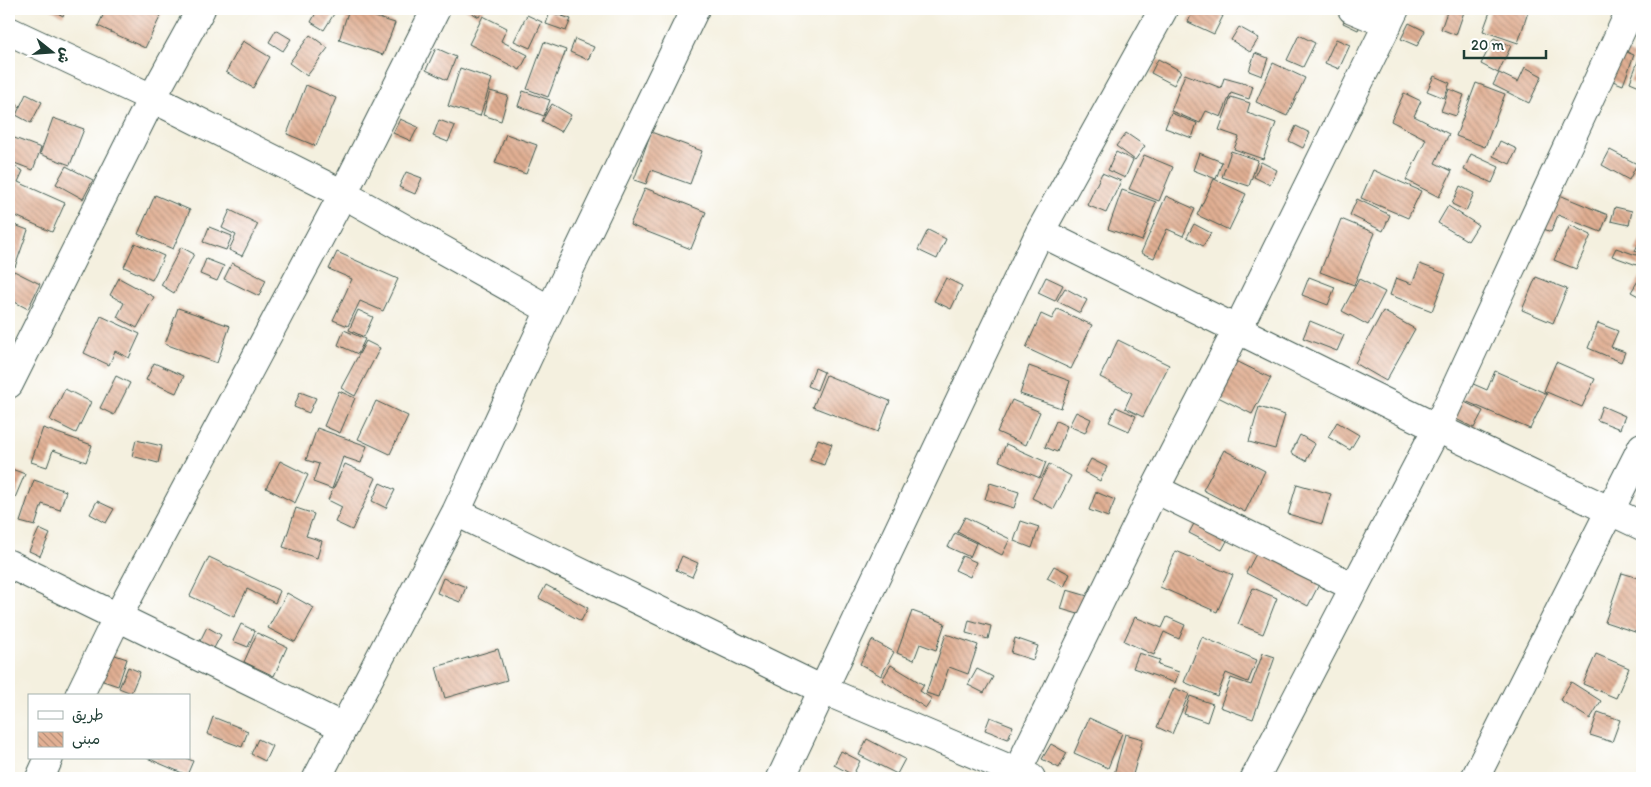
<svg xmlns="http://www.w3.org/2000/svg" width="1651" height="787" font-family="Itim,'Playpen Sans Arabic',sans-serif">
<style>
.building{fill:url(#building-back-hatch)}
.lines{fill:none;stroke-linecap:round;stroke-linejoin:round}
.minor-casing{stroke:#3f584e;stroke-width:30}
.minor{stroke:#fff;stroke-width:28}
</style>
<defs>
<pattern id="building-back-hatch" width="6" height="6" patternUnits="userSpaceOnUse" patternTransform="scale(1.25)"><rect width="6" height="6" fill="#e1af93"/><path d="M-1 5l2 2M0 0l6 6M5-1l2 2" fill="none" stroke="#b69079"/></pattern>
</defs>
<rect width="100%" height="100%" fill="#fff"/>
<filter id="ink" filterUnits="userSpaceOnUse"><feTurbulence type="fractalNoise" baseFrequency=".02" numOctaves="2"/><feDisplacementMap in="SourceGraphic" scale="10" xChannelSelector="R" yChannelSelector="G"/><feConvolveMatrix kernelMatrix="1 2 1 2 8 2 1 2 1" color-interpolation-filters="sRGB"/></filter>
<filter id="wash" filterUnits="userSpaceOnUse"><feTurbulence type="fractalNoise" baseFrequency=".0096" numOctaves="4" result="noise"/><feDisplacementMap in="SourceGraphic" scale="20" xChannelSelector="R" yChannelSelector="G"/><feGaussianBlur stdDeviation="1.12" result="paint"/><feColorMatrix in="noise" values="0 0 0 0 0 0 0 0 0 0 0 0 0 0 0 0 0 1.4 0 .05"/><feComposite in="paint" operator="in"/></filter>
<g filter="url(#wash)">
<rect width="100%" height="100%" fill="#f4f0df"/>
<g id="blocks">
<!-- building -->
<path class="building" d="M50,9H66L63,16Z
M106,9H164L145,48L98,26Z
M318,9H337L324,30L311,22Z
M349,9L395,23L383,55L339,40Z
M465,9H484L479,17Z
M551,9H568L564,16Z
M1194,9H1208L1223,16L1214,34L1188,22Z
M1350,9H1369L1358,30L1343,23Z
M1448,9H1465L1456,35L1441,29Z
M1491,9H1529L1518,43L1483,31Z
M550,12L571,19L566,31L546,24Z
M527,15L542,22L530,48L514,41Z
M483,16L507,28L501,41L528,55L520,70L469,44Z
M1409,23L1425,31L1417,46L1401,39Z
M1239,27L1259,38L1250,52L1231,40Z
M276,30L291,39L283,51L269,42Z
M310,35L328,48L307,76L289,63Z
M1299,35L1315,43L1303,67L1287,60Z
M1494,38L1511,46L1498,73L1481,64Z
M575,39L594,47L588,60L570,52Z
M1336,39L1350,45L1339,69L1325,63Z
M243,41L270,57L253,88L226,72Z
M544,42L566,50L548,97L527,89Z
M436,48L456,57L447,80L426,70Z
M1617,48L1634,55L1623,85L1605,78Z
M1642,51V87L1630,82Z
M1255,53L1268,58L1262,76L1249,71Z
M1158,59L1181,71L1174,85L1151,73Z
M1273,63L1305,78L1287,116L1256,102Z
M1525,67L1542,76L1529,103L1493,85L1499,73L1518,82Z
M460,68L492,79L480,116L448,106Z
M1185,74L1221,88L1224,78L1253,86L1249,99L1231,93L1221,117L1206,111L1200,123L1171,111Z
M1434,76L1450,83L1444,98L1427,91Z
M1476,83L1505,94L1485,147L1456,136Z
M306,85L336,98L316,146L287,134Z
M1449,89L1464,95L1456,116L1441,111Z
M490,91L508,96L501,121L483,115Z
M523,91L550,100L544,116L518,106Z
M1404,93L1421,101L1414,116L1449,134L1435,163L1452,171L1439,197L1406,180L1426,139L1391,121Z
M26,94L42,102L31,123L16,115Z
M1231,97L1250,103L1247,113L1276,123L1263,159L1234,149L1239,137L1219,130Z
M9,101L18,105L9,125Z
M552,104L571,115L561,132L542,121Z
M1171,113L1197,123L1192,138L1165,128Z
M53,118L84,129L70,165L40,154Z
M400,119L418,127L411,141L393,133Z
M439,120L455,126L448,142L433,136Z
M1296,126L1310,133L1303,148L1289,141Z
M651,132L702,151L690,184L651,170L646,184L634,180Z
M1126,133L1145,146L1135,160L1116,146Z
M506,134L537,145L526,174L495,163Z
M9,136L41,148L33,170L9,161Z
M1500,141L1517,149L1510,164L1493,156Z
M1610,150L1637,164L1629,180L1602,165Z
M1231,151L1258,160L1249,186L1222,177Z
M1116,152L1133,160L1125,178L1108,170Z
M1199,153L1222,162L1216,179L1193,170Z
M1471,154L1499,167L1492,183L1464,170Z
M1144,155L1173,167L1159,201L1129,189Z
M1261,162L1277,170L1270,185L1254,177Z
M9,164L23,171L18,182L65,203L52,232L9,213V203L16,186L9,183Z
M66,166L93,180L83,199L56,184Z
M1373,170L1421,191L1408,218L1361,198Z
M406,172L422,178L415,194L399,187Z
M1102,173L1121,181L1106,213L1087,205Z
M1214,179L1246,194L1229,230L1197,215Z
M1460,186L1474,193L1466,211L1452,204Z
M645,188L706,212L691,249L630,225Z
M1122,190L1156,202L1142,241L1108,229Z
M1557,194L1608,215L1601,232L1558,215L1551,232L1534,225Z
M155,195L190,210L173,249L138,234Z
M1166,196L1195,209L1183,236L1167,229L1154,258L1141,253Z
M1357,199L1390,215L1383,231L1350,215Z
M1448,206L1478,225L1468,241L1438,223Z
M1615,207L1632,211L1629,225L1611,221Z
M230,210L258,224L242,256L229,250L236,235L222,228Z
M1341,219L1375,233L1354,285L1320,272Z
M9,223L28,230L15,267L9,264Z
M1194,224L1211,233L1203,246L1187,237Z
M1570,225L1591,235L1576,269L1554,260Z
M209,227L232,236L226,250L203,242Z
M928,230L946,239L937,259L918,250Z
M1642,236V254L1635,251Z
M135,243L164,256L152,280L124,267Z
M181,247L194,254L174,293L161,285Z
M1616,248L1642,257V267L1612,256Z
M337,252L398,279L383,311L360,301L348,326L333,320L352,279L329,269Z
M206,259L224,266L217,281L200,274Z
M232,263L266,280L259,296L224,279Z
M1420,264L1446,274L1432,311L1390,295L1396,278L1412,284Z
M14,271L40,284L28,309L9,299V281Z
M1641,276L1642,277V298L1631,292Z
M1046,277L1063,285L1055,301L1038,293Z
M1309,277L1335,287L1328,305L1302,295Z
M1536,277L1567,289L1553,323L1522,310Z
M119,278L154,297L137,328L117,317L124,303L110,295Z
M946,278L962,286L951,309L934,301Z
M1359,279L1385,292L1368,325L1342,311Z
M1065,288L1087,300L1080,313L1057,301Z
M178,308L230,326L217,363L165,344Z
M1057,309L1092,325L1071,369L1026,348L1041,314L1052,319Z
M358,310L373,317L364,337L349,330Z
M1383,311L1415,329L1386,381L1355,363Z
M101,316L140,334L129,358L115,351L109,365L84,353Z
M1310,321L1344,335L1337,351L1303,338Z
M1598,323L1618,331L1611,347L1625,352L1621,362L1588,348Z
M344,330L365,339L358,354L338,345Z
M1118,340L1169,365L1143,417L1125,408L1132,393L1100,377Z
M366,341L380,348L355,396L341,388Z
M1230,358L1271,378L1252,414L1212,394Z
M1556,362L1595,379L1582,407L1544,391Z
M154,363L184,376L176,393L146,380Z
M1029,366L1070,381L1061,408L1020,394Z
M815,368L824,372L817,390L808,386Z
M1495,371L1547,394L1530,429L1463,400L1471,383L1487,390Z
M826,375L890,401L878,432L813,407Z
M116,376L130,383L114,415L100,408Z
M65,389L91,402L76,433L50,420Z
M339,391L355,398L340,433L324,426Z
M300,392L316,398L309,413L294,407Z
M1448,394L1483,411L1474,428L1440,411Z
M1012,400L1040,412L1026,445L997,432Z
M376,401L408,416L390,454L358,439Z
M1602,406L1625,416L1620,429L1597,420Z
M1116,407L1136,416L1129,431L1109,422Z
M1259,407L1285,415L1275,449L1249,442Z
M1076,412L1091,419L1085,433L1069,426Z
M1056,421L1067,426L1057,452L1045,447Z
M1337,422L1359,435L1350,450L1328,437Z
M43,428L92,445L86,462L53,450L47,467L31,462Z
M317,428L367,446L361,463L343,457L332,489L313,482L319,464L306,460Z
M1300,435L1315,444L1306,461L1291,453Z
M818,439L832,444L824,465L810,460Z
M136,440L162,446L158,463L132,456Z
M1006,444L1046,462L1040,478L999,461Z
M1224,450L1265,471L1245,512L1203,490Z
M1091,459L1107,467L1100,481L1084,472Z
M280,461L308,475L295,503L266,488Z
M345,464L376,478L352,530L335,522L342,507L328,500Z
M1049,464L1071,476L1054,509L1032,498Z
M9,468L25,474L9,512Z
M34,480L66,491L60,510L42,504L35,526L20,522Z
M380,483L395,490L386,508L372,501Z
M990,483L1019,492L1014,508L985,499Z
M1297,484L1331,494L1322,524L1288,514Z
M1096,492L1115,500L1108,517L1089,510Z
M97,501L114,509L106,523L90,514Z
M1206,501L1239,519L1222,550L1189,533Z
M296,508L314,514L306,536L322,541L317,558L283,547Z
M965,517L1010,539L1002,555L957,532Z
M1021,521L1039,527L1032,548L1014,541Z
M39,529L50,534L40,556L29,551Z
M1269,529L1331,561L1308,606L1246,573Z
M955,533L976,543L970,557L948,547Z
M1176,551L1233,575L1217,612L1160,587Z
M682,556L698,563L692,577L676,570Z
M962,556L976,562L970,577L955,570Z
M209,557L280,591L275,603L247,589L234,617L190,596Z
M1054,566L1070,574L1064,587L1047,578Z
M1622,573L1642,579V619L1638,633L1605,622Z
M443,578L466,587L460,602L437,593Z
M546,585L588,608L581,621L539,598Z
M1253,588L1277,598L1263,634L1238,624Z
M1067,590L1091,597L1085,616L1061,609Z
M287,593L314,608L295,642L268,628Z
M912,611L945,623L936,650L920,644L914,660L897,653Z
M1135,617L1162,628L1167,617L1185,625L1179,639L1164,632L1154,655L1124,641Z
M969,620L991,626L988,639L966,633Z
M241,624L255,631L248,647L233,641Z
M207,627L221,635L213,650L199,643Z
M257,633L287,647L274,676L244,662Z
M946,634L978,645L968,674L949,667L939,697L926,693Z
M1202,637L1257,660L1248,682L1226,673L1217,696L1184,682Z
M1015,638L1038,646L1033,660L1011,653Z
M872,640L894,652L881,676L860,664Z
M498,649L507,680L445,698L436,667Z
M109,653L127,659L118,686L100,680Z
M1139,653L1160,660L1158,665L1179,672L1175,683L1133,668Z
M1263,653L1275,657L1253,719L1220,707L1231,678L1251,685Z
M1596,654L1629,668L1616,698L1583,684Z
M891,665L924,685L920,691L932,699L926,708L882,680Z
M128,667L140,672L131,693L119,688Z
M977,669L993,677L984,693L968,685Z
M1571,682L1601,701L1590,719L1560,700Z
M1174,688L1189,694L1172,734L1157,727Z
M1190,696L1213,704L1207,722L1184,714Z
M1598,712L1620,720L1612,742L1590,735Z
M213,717L248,731L242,747L207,734Z
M990,717L1013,726L1008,739L985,730Z
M1089,718L1122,733L1108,768L1074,753Z
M1125,734L1143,739L1132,778H1113Z
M258,739L272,746L265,761L251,754Z
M867,739L905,759L897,774L859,755Z
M1051,744L1067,753L1059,768L1042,759Z
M841,751L860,761L853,775L834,765Z
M147,758H186L193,761L187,775Z"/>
</g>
</g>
<g filter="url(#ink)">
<use href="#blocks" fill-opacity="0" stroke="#3f584e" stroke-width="1"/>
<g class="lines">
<defs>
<path id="minor" d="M1352,9L1388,24
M9,31L152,98L343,194L550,310
M1040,232L1437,428L1642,526
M9,384L152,98L201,9
M1155,489L1354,587
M456,512L823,690L1031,778
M9,564L343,727
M79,696L117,618L343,194L436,9
M40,778L49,758
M317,778L456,512L550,310L695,9
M781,778L1040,232L1163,10
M1014,778L1155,489L1237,330L1395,9
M1255,778L1437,428L1631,9
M1475,778L1642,447"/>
</defs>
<!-- minor casing -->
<use href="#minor" class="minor-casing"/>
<!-- minor -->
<use href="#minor" class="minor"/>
</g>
</g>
<!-- margin -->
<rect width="1651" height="787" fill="none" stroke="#fff" stroke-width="30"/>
<!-- legend -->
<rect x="28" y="694" width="162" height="65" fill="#ffffff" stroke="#a5b1ae"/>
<rect x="38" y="711" width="25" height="8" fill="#ffffff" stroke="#a5b1ae"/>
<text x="72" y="720" font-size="15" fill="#1f3d34">طريق</text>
<rect x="38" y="732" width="25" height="15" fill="url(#building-back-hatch)" stroke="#a5b1ae"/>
<text x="72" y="744" font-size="15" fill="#1f3d34">مبنى</text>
<!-- north arrow -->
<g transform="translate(52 52) rotate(107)" stroke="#ffffff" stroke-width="4" paint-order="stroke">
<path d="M0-4L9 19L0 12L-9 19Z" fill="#1f3d34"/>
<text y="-8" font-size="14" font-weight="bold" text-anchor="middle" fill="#1f3d34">ش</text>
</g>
<!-- scale -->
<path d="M1464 50v8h82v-8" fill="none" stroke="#1f3d34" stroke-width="2.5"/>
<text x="1471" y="50" font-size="15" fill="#1f3d34" stroke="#ffffff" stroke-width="4" paint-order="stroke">20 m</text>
</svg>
